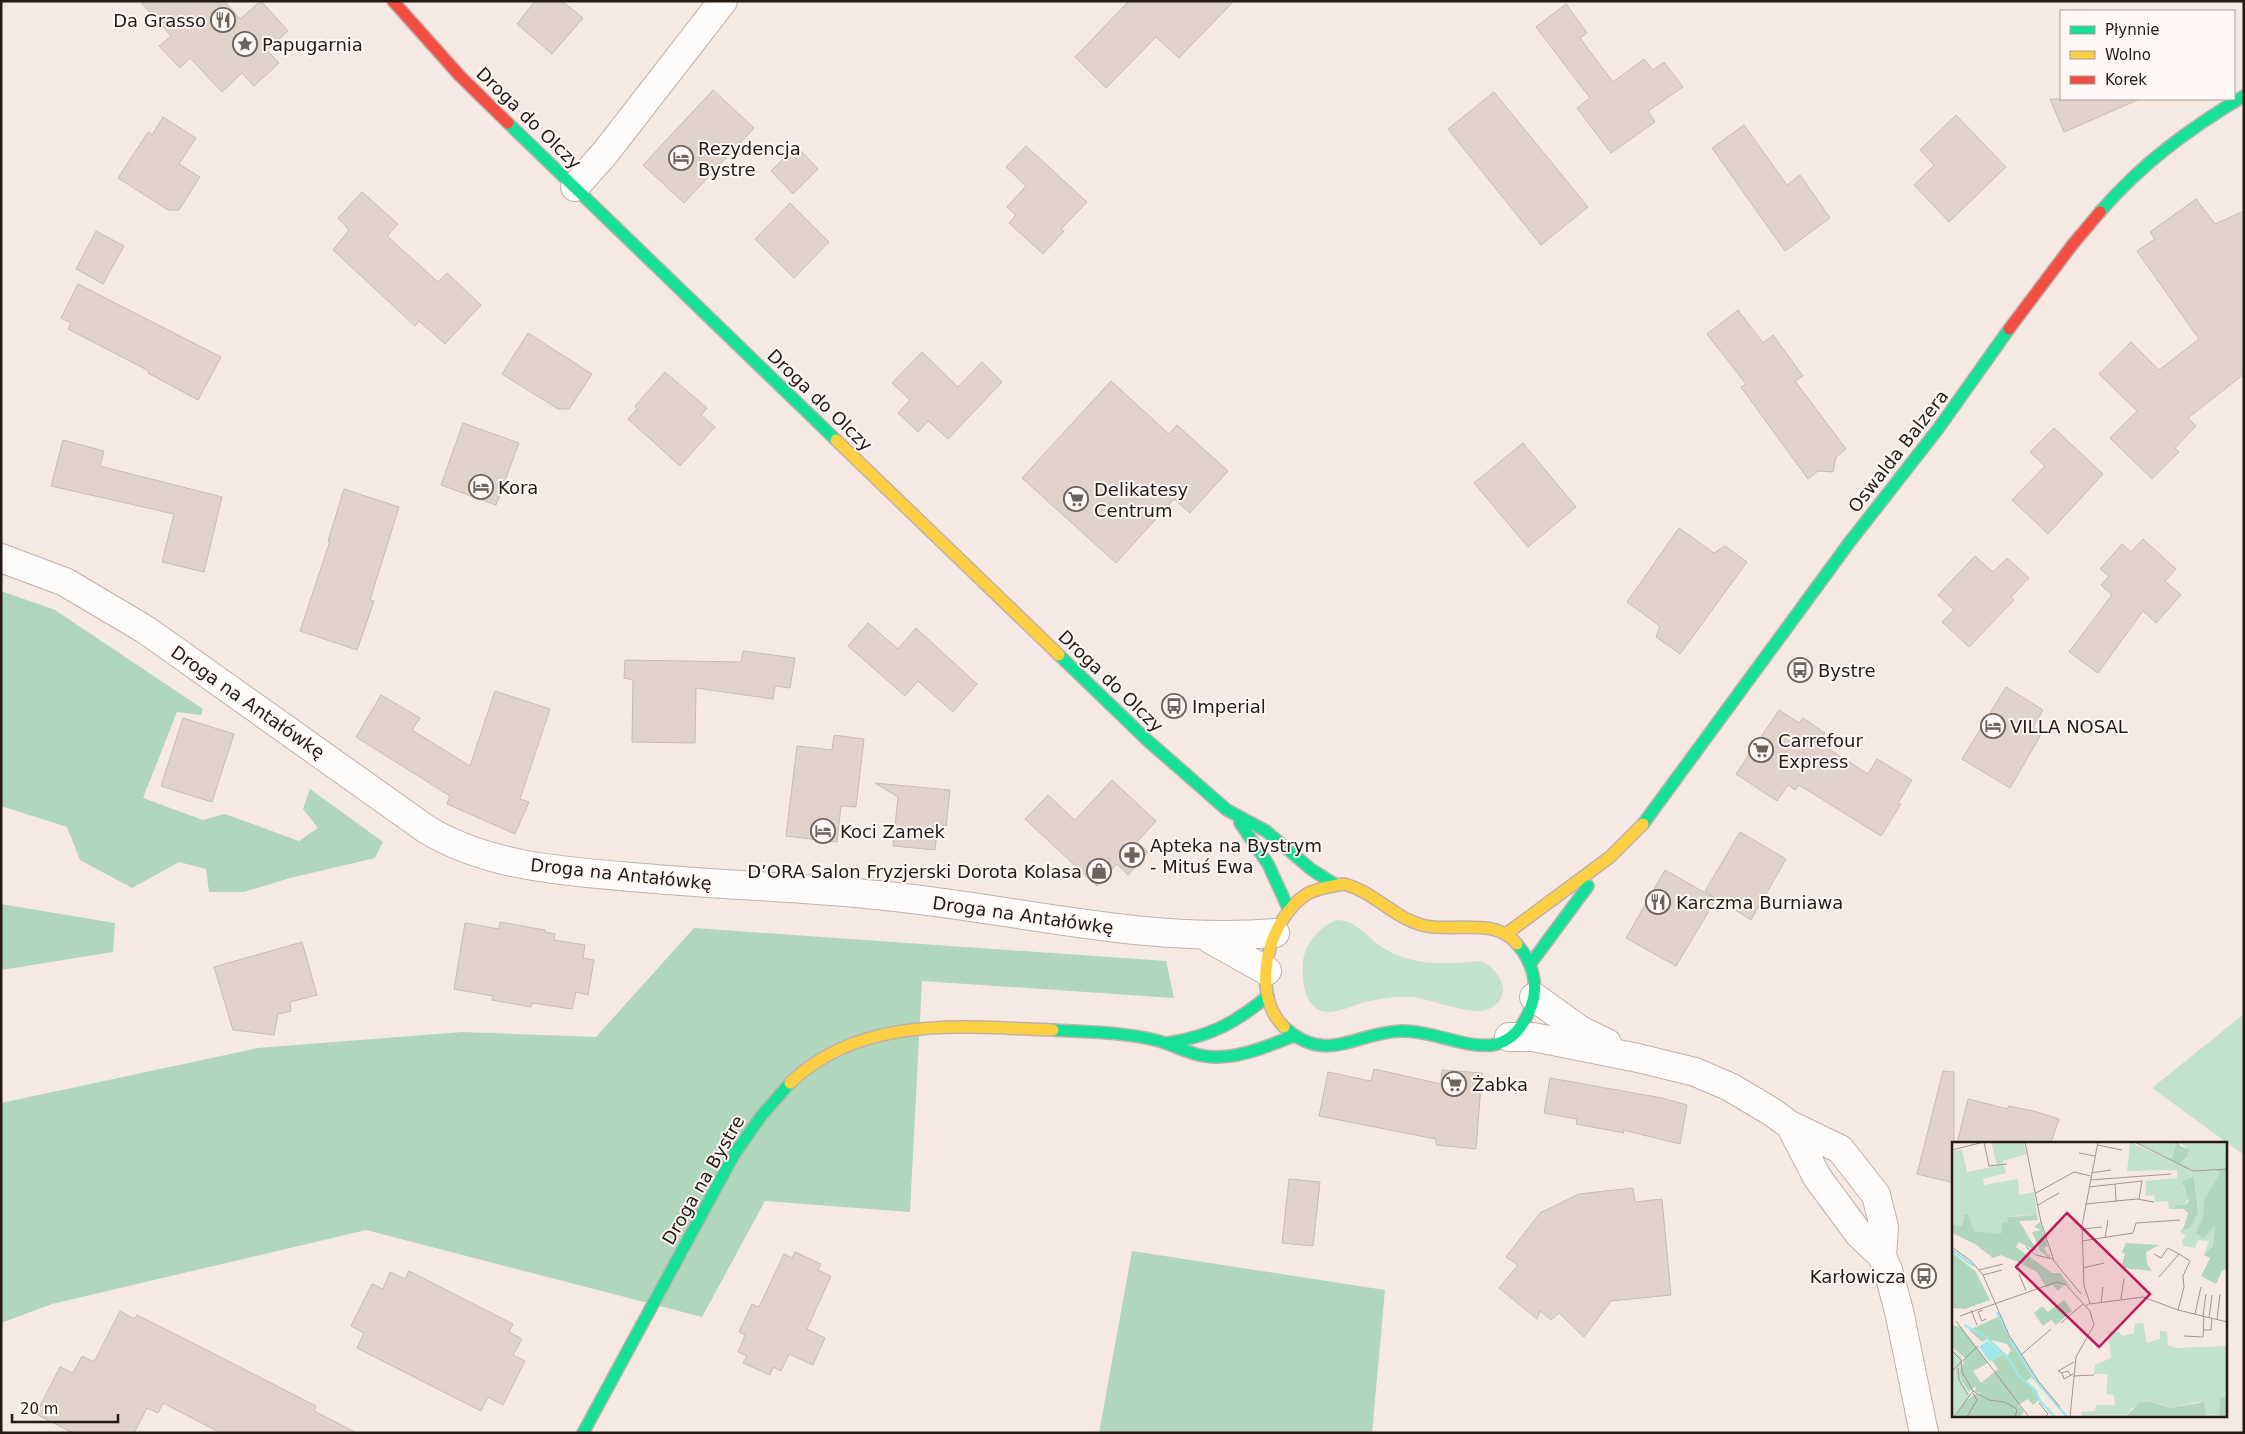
<svg xmlns="http://www.w3.org/2000/svg" width="2245" height="1434" font-family="'DejaVu Sans',sans-serif">
<style>
.green{fill:#c3e2cb}
.forest{fill:#b0d6bb}
.building{fill:#e1d2cb;stroke:#c7bcb7}
.lines{fill:none;stroke-linecap:round;stroke-linejoin:round}
.street-casing{stroke:#bdb2ad;stroke-width:30}
.fast-casing{stroke:#bdb2ad;stroke-width:14}
.slow-casing{stroke:#bdb2ad;stroke-width:14}
.jam-casing{stroke:#bdb2ad;stroke-width:14}
.street{stroke:#fefcfb;stroke-width:28}
.fast{stroke:#16e098;stroke-width:11}
.slow{stroke:#ffcf43;stroke-width:11}
.jam{stroke:#f24e42;stroke-width:11}
.labels{text-anchor:middle;dominant-baseline:central;stroke-width:4;stroke-linejoin:round;paint-order:stroke}
.poi-label{font-size:18px;fill:#251a16;stroke:#fef7f5;text-anchor:start}
.street-label{font-size:18px;fill:#251a16;stroke:#fef7f5}
.inset-river{fill:none;stroke:#9ce7ea;stroke-width:2.5}
.inset-road{fill:none;stroke:#a29691;stroke-width:1}
.view{fill:#c2185b;fill-opacity:0.15;stroke:#c2185b;stroke-width:2.5}
.inset-edge{fill:none;stroke:#251a16;stroke-width:2.5}
</style>
<rect width="100%" height="100%" fill="#f6e9e3"/>
<!-- green -->
<path class="green" d="M1337,920C1356,920 1368,938 1382,947C1412,967 1447,964 1480,961C1500,968 1515,997 1489,1009C1471,1017 1433,999 1412,997C1399,996 1383,998 1370,1001C1354,1003 1336,1017 1319,1010C1303,1003 1302,977 1303,962C1305,943 1320,926 1337,920Z
M2244,1014V1155L2152,1088Z"/>
<!-- forest -->
<path class="forest" d="M1,591L55,610L203,709L201,715L177,712L143,798L203,820L225,814L299,841L318,828L303,809L310,789L383,842L375,858L290,878L244,892H209L206,869L179,862L132,888L80,860L67,827L1,806Z
M1,904L115,923L113,952L1,970Z
M694,928L1166,961L1174,998L922,981L910,1212L765,1201L702,1317L366,1230L52,1304L1,1323V1103L258,1048L462,1032L596,1037Z
M1132,1251L1385,1290L1372,1433H1099Z"/>
<!-- building -->
<path class="building" d="M140,1H224L240,19L261,1L288,31L267,50L279,63L254,86L242,73L222,92L190,58L180,68L159,46L171,36Z
M535,1H562L583,18L552,54L517,24Z
M1129,1H1234L1179,58L1156,37L1106,88L1075,57Z
M1566,4L1587,33L1580,38L1613,82L1644,59L1653,70L1664,62L1683,87L1648,111L1655,122L1611,153L1577,108L1590,98L1536,27Z
M713,90L754,128L684,203L643,165Z
M1494,92L1588,207L1541,245L1448,129Z
M2050,99H2140L2064,132Z
M1956,115L2006,167L1949,222L1914,185L1934,165L1920,150Z
M163,117L196,138L179,164L200,177L179,210H168L118,178L148,132L152,135Z
M1744,125L1787,185L1800,175L1830,218L1785,251L1712,148Z
M796,146L818,169L793,194L771,171Z
M1026,146L1087,202L1061,229L1064,231L1043,254L1009,223L1016,215L1007,207L1026,186L1006,167Z
M362,192L398,224L387,236L438,282L447,273L481,305L445,344L419,321L415,326L333,250L349,230L338,218Z
M2196,199L2215,224L2244,211V374L2188,418L2196,426L2175,448L2179,452L2152,479L2110,438L2137,411L2099,374L2131,342L2159,370L2199,339L2137,251L2155,239L2150,232Z
M790,203L829,242L794,278L755,239Z
M96,231L124,246L103,284L76,269Z
M78,284L221,357L198,400L148,373L149,371L68,329L71,323L61,318Z
M1738,310L1763,343L1773,335L1803,376L1795,381L1846,449L1836,457L1833,472L1818,471L1808,479L1741,387L1746,384L1707,334Z
M528,333L592,374L569,409H558L502,374Z
M922,352L958,387L982,362L1002,382L948,439L928,421L918,432L898,413L910,400L892,383Z
M665,372L707,408L701,415L715,427L680,466L628,419L637,409L635,406Z
M1111,381L1169,434L1177,425L1228,471L1190,513L1174,499L1116,563L1022,478Z
M463,423L519,443L496,505L441,485Z
M2054,428L2103,474L2048,534L2012,500L2045,466L2030,452Z
M63,440L104,451L100,466L222,497L204,572L162,562L174,514L51,486Z
M1523,443L1576,507L1528,547L1474,483Z
M344,489L399,507L370,600L374,601L357,650L300,631L330,541H328Z
M1679,528L1714,553L1725,546L1747,562L1680,654L1656,637L1660,626L1627,602Z
M2143,539L2176,569L2165,581L2181,595L2156,623L2143,611L2098,673L2069,652L2112,595L2101,585L2109,576L2100,569L2122,544L2131,552Z
M1975,556L1993,572L2007,558L2029,578L2011,597L2014,600L1969,647L1942,622L1954,610L1938,595Z
M868,623L898,649L916,628L977,684L953,712L918,681L905,696L848,646Z
M743,651L795,658L790,688L775,686L773,699L696,688L695,743L632,742L633,680L624,678L625,660L741,662Z
M2006,687L2043,710L2033,727L2042,733L2010,788L1962,759Z
M495,691L550,709L520,799L529,802L515,834L447,804L450,796L356,737L381,695L420,718L412,730L470,766Z
M1779,710L1799,723L1803,718L1825,733L1818,742L1868,774L1877,759L1912,780L1898,803L1901,804L1881,836L1799,785L1795,790L1788,785L1777,801L1736,774Z
M183,718L234,734L212,802L161,786Z
M834,735L864,739L856,807L841,806L837,842L786,836L797,746L832,750Z
M1112,780L1156,821L1137,842L1148,852L1128,875L1117,864L1097,886L1025,819L1048,795L1075,820Z
M875,783L950,790L946,827L938,822L935,850L893,846L898,797Z
M1740,832L1786,859L1751,920L1705,891Z
M1665,870L1716,899L1676,966L1626,938Z
M500,922L545,930V932L555,934L554,940L585,945L583,958L594,960L588,995L576,992L572,1009L532,1003L531,1007L492,1000L493,996L454,989L465,923L499,929Z
M302,942L317,995L290,1002L291,1011L278,1014L274,1035L233,1030L214,967Z
M1374,1069L1441,1084L1442,1070L1482,1073L1476,1149L1436,1145V1139L1319,1116L1328,1072L1371,1081Z
M1943,1071L1954,1072V1183L1917,1174Z
M1550,1078L1662,1098L1687,1105L1680,1144L1623,1130L1624,1133L1576,1124L1577,1119L1544,1113Z
M1968,1099L2008,1109V1106L2034,1111L2059,1119L2051,1143H1957Z
M1289,1179L1320,1182L1313,1246L1282,1243Z
M1633,1188L1635,1202L1662,1199L1671,1295L1611,1301L1584,1337L1559,1313L1551,1320L1540,1311L1537,1319L1499,1288L1518,1265L1506,1257L1540,1213L1579,1194Z
M795,1252L821,1264L818,1270L831,1276L807,1329L825,1338L813,1365L789,1354L781,1371L773,1367L770,1375L743,1363L747,1356L738,1352L745,1335L739,1332L752,1304L759,1307L784,1254L792,1258Z
M409,1271L513,1324L509,1332L522,1339L513,1355L525,1361L503,1405L488,1397L481,1411L357,1348L364,1333L351,1326L372,1284L383,1289L390,1272L405,1279Z
M120,1311L134,1319L137,1315L189,1341L316,1406L314,1411L357,1433H221L163,1403L158,1413L147,1408L134,1433H73L36,1414L60,1367L73,1373L82,1356L94,1362Z"/>
<g class="lines">
<defs>
<path id="street" d="M575,187L605,153L723,1
M1,558L65,582L146,630L426,829C489,868 572,872 644,878C721,885 799,887 876,895C1009,907 1141,944 1275,933
M1210,939L1267,971
M1534,997L1580,1030L1607,1043
M1509,1037H1533L1638,1058L1695,1072L1730,1087L1772,1112L1790,1125L1840,1149L1876,1195L1884,1227L1882,1256
M1790,1125L1817,1177L1859,1234L1882,1256L1888,1270L1899,1311L1924,1433"/>
<path id="fast" d="M508,123L836,440
M2100,212C2142,163 2189,129 2244,96
M1059,655L1147,740L1227,810L1266,831L1312,870L1336,885
M1240,823L1268,864L1289,910
M1643,824L1849,543L1938,429L2009,329
M1531,963L1588,886
M1284,1027C1327,1066 1355,1032 1402,1031C1451,1030 1506,1078 1532,1004C1539,983 1531,960 1517,944
M1053,1030C1087,1032 1122,1032 1155,1040C1176,1045 1195,1058 1217,1057C1244,1057 1269,1045 1294,1036
M1168,1043C1211,1036 1235,1023 1268,996
M583,1433L735,1153L762,1115L790,1083"/>
<path id="slow" d="M836,440L1059,655
M1344,884C1375,892 1394,919 1426,926C1456,932 1495,917 1517,944
M1506,934L1610,857L1643,824
M1284,1027C1249,993 1268,919 1307,894C1318,888 1331,886 1344,884
M790,1083C861,1014 964,1027 1053,1030"/>
<path id="jam" d="M393,1L460,76L508,123
M2009,329L2073,244L2100,212"/>
</defs>
<!-- street casing -->
<use href="#street" class="street-casing"/>
<!-- fast casing -->
<use href="#fast" class="fast-casing"/>
<!-- slow casing -->
<use href="#slow" class="slow-casing"/>
<!-- jam casing -->
<use href="#jam" class="jam-casing"/>
<!-- street -->
<use href="#street" class="street"/>
<!-- fast -->
<use href="#fast" class="fast"/>
<!-- slow -->
<use href="#slow" class="slow"/>
<!-- jam -->
<use href="#jam" class="jam"/>
</g>
<!-- icons -->
<defs>
<symbol id="restaurant-ring" viewBox="-11 -11 22 22"><circle r="9.5" fill="#fef7f5" stroke="#6e625e" stroke-width="1.5"/><path d="M-5-6h1v4h1v-4h1v4h1v-4h1v5L-1.5 .5V6h-2V.5L-5-1ZM5-6V6H3V1.5H1.5Q1.5-4 5-6Z" fill="#6e625e"/></symbol>
<symbol id="sight-ring" viewBox="-11 -11 22 22"><circle r="9.5" fill="#fef7f5" stroke="#6e625e" stroke-width="1.5"/><path d="M0-6L1.8-2.2L6-1.7L2.9 1.2L3.7 5.4L0 3.3L-3.7 5.4L-2.9 1.2L-6-1.7L-1.8-2.2Z" fill="#6e625e"/></symbol>
<symbol id="hotel-ring" viewBox="-11 -11 22 22"><circle r="9.5" fill="#fef7f5" stroke="#6e625e" stroke-width="1.5"/><path d="M-6-4.5h1.5V1H6V5H4.5V3h-9V5H-6ZM-4 0a1.8 1.8 0 1 1 3.6 0ZM.5 0V-2.5h3Q6-2.5 6 0Z" fill="#6e625e"/></symbol>
<symbol id="supermarket-ring" viewBox="-11 -11 22 22"><circle r="9.5" fill="#fef7f5" stroke="#6e625e" stroke-width="1.5"/><path d="M-6-5.5h2.5l.6 2H6L4.5 2H-2.5L-4.4-4H-6ZM-1.5 3.2a1.3 1.3 0 1 0 .1 0ZM3 3.2a1.3 1.3 0 1 0 .1 0Z" fill="#6e625e"/></symbol>
<symbol id="bus-ring" viewBox="-11 -11 22 22"><circle r="9.5" fill="#fef7f5" stroke="#6e625e" stroke-width="1.5"/><path d="M-5-6H5V4H4V6H2V4H-2V6H-4V4H-5ZM-3.5-4V0h7V-4ZM-3.5 1.2v1.5H-2V1.2ZM2 1.2v1.5H3.5V1.2Z" fill="#6e625e"/></symbol>
<symbol id="pharmacy-ring" viewBox="-11 -11 22 22"><circle r="9.5" fill="#fef7f5" stroke="#6e625e" stroke-width="1.5"/><path d="M-2-6h4v4h4v4h-4v4h-4v-4h-4v-4h4Z" fill="#6e625e"/></symbol>
<symbol id="shop-ring" viewBox="-11 -11 22 22"><circle r="9.5" fill="#fef7f5" stroke="#6e625e" stroke-width="1.5"/><path d="M-5-2.5h2.3a2.7 3.5 0 0 1 5.4 0H5L5.5 6h-11ZM-1.5-2.5h3a1.5 2.3 0 0 0-3 0Z" fill="#6e625e"/></symbol>
</defs>
<g fill-rule="evenodd">
<use href="#restaurant-ring" x="209" y="6" width="28" height="28"/>
<use href="#sight-ring" x="231" y="30" width="28" height="28"/>
<use href="#hotel-ring" x="667" y="144" width="28" height="28"/>
<use href="#hotel-ring" x="467" y="473" width="28" height="28"/>
<use href="#supermarket-ring" x="1062" y="485" width="28" height="28"/>
<use href="#bus-ring" x="1786" y="656" width="28" height="28"/>
<use href="#bus-ring" x="1160" y="692" width="28" height="28"/>
<use href="#hotel-ring" x="1979" y="712" width="28" height="28"/>
<use href="#supermarket-ring" x="1747" y="736" width="28" height="28"/>
<use href="#hotel-ring" x="809" y="817" width="28" height="28"/>
<use href="#pharmacy-ring" x="1118" y="841" width="28" height="28"/>
<use href="#shop-ring" x="1085" y="857" width="28" height="28"/>
<use href="#restaurant-ring" x="1644" y="888" width="28" height="28"/>
<use href="#supermarket-ring" x="1440" y="1070" width="28" height="28"/>
<use href="#bus-ring" x="1910" y="1262" width="28" height="28"/>
</g>
<g class="labels">
<!-- poi labels -->
<g class="poi-label">
<text x="206" y="20" text-anchor="end">Da Grasso</text>
<text x="262" y="44">Papugarnia</text>
<text x="698" y="148">Rezydencja<tspan x="698" dy="21">Bystre</tspan></text>
<text x="498" y="487">Kora</text>
<text x="1094" y="489">Delikatesy<tspan x="1094" dy="21">Centrum</tspan></text>
<text x="1818" y="670">Bystre</text>
<text x="1192" y="706">Imperial</text>
<text x="2010" y="726">VILLA NOSAL</text>
<text x="1778" y="740">Carrefour<tspan x="1778" dy="21">Express</tspan></text>
<text x="840" y="831">Koci Zamek</text>
<text x="1150" y="845">Apteka na Bystrym<tspan x="1150" dy="21">- Mituś Ewa</tspan></text>
<text x="1082" y="871" text-anchor="end">D’ORA Salon Fryzjerski Dorota Kolasa</text>
<text x="1676" y="902">Karczma Burniawa</text>
<text x="1472" y="1084">Żabka</text>
<text x="1906" y="1276" text-anchor="end">Karłowicza</text>
</g>
<!-- street labels -->
<g class="street-label">
<text transform="translate(529 118) rotate(44)">Droga do Olczy</text>
<text transform="translate(820 400) rotate(44)">Droga do Olczy</text>
<text transform="translate(1898 451) rotate(-52)">Oswalda Balzera</text>
<text transform="translate(1111 681) rotate(44)">Droga do Olczy</text>
<text transform="translate(248 702) rotate(35)">Droga na Antałówkę</text>
<text transform="translate(621 874) rotate(6)">Droga na Antałówkę</text>
<text transform="translate(1023 915) rotate(8)">Droga na Antałówkę</text>
<text transform="translate(703 1180) rotate(-60)">Droga na Bystre</text>
</g>
</g>
<!-- overview -->
<g transform="translate(1952 1142)">
<rect width="275" height="275" fill="#f6e9e3"/>
<path d="M39,0H71L74,12L51,19L54,31L31,37L32,43L66,37L67,53L82,50L85,73L59,74L49,93L22,89L17,74H11L10,85L0,83V10L10,8L15,30L45,24ZM178,0L227,22L236,14L237,7L227,0H275V28L265,29L268,31L252,58V96L263,84L259,108L252,113L257,99L246,98L243,106L231,104L230,98L234,94L228,90L230,87L246,70L242,35L231,46L237,54L233,63H224L222,67H217L216,59L203,60L202,53L193,54L194,39L225,36V28L175,29ZM184,0H221L224,3L219,18ZM191,181L195,201L208,197V189L215,190L216,203L224,206L275,204V255L268,257L267,275H254L252,261L244,260L219,266L208,262L180,266L173,275H130L129,270L143,269L144,263H163L162,253L154,252L156,232H142L143,223L159,216L156,189L167,190L170,194L182,191L183,182ZM0,207L10,215L9,237L18,254L5,275H0Z" fill="#c3e2cb"/>
<path d="M221,0H227L228,4L237,7L236,14L227,22L219,18L224,3ZM264,28H275V127L270,129L264,142L249,134L258,116L252,113L260,105L263,84L252,96L244,91L251,75L252,58L268,31ZM242,35L246,70L238,86L231,88L236,71L231,67H222L224,63H233L237,59L230,39ZM12,72L17,74L22,89L49,92L50,81L56,80L55,75L85,73L86,78L67,79L86,110L67,100L64,105L100,131H108L123,151L114,141L106,149L101,143L94,145L85,130L70,122L49,113L41,116L23,102L0,91V83L10,84ZM88,80L96,104L92,106L96,113L98,112V117L88,109L80,90L89,88L82,85ZM174,101L207,103L194,110L195,122L200,129L172,126L170,122L173,112L170,110ZM0,110L24,130L38,158L13,167L0,166ZM112,158L120,169L104,183L99,178L91,184L82,171L90,164L96,170ZM46,175L80,235L74,239L85,252L86,259L81,263L76,257L66,263L72,270L68,275H3L13,260L23,252H30L23,249L24,244L17,250L10,239L8,230L13,216L0,205V183L9,185L36,221L21,229L29,241L46,227L40,219L51,212L55,214L59,208L55,202L35,197L30,200L17,188ZM275,255V275H267L268,256ZM198,260L219,266L252,260L254,275H173L187,261Z" fill="#b0d6bb"/>
<path d="M35,199L50,212L38,220L27,205Z" fill="#9ce7ea"/>
<path class="inset-river" d="M0,108L22,124M45,170L55,191M12,183L33,194L58,218L67,234L83,248L88,259L103,275M58,197L82,236L115,275"/>
<path class="inset-road" d="M32,0L37,24L55,22M73,0L89,80L102,119L129,152M183,0L241,29L275,27M145,3L170,8M0,8L32,0M127,11L143,14M139,31L159,28M138,38L219,32M163,42L164,59M137,45L190,39L187,57M84,51L122,30L139,34M133,62L185,57L202,60M86,63L107,51M130,87L150,85M153,96L156,78M130,99L181,91L184,81L228,78M0,105L19,119L31,133L57,193L87,240L108,265M74,105L84,113L101,117M202,112L209,116L216,106L227,112M131,126L152,121M27,128L51,122M67,132L74,149M31,133L50,128M207,135L227,112L238,119L231,134L232,145L226,168M169,157L172,136M149,161L151,145M138,162L191,155L226,168L275,180M134,164L138,161L132,144L130,84L146,0M19,168L25,183M31,168L26,170L30,179L34,177M243,172L249,145M8,174L105,140L114,143L138,169M251,174L254,152M257,176L260,153M265,177L268,152M4,179L77,275M109,181L131,162M251,188H259L260,176M232,194L251,195L252,174M0,209L9,218L10,230L21,249L2,275M69,213L99,187M6,226L7,238L16,253M0,229L26,204M110,231L106,229L122,220M119,234L116,229L110,231L112,237L121,232M121,234L142,233M21,249L37,258L52,260L62,265L65,268L63,275M87,261L96,272L93,275M15,275L25,258L21,251M118,275L124,215L142,183L138,169"/>
<path class="view" d="M115,71L198,152L147,205L64,125Z"/>
<rect width="275" height="275" class="inset-edge"/>
</g>
<!-- border -->
<rect width="2245" height="1434" fill="none" stroke="#251a16" stroke-width="5"/>
<!-- legend -->
<rect x="2060" y="10" width="175" height="90" fill="#fef7f5" stroke="#a79f9c"/>
<rect x="2070" y="26" width="25" height="8" fill="#16e098" stroke="#a79f9c"/>
<text x="2105" y="35" font-size="15" fill="#251a16">Płynnie</text>
<rect x="2070" y="51" width="25" height="8" fill="#ffcf43" stroke="#a79f9c"/>
<text x="2105" y="60" font-size="15" fill="#251a16">Wolno</text>
<rect x="2070" y="76" width="25" height="8" fill="#f24e42" stroke="#a79f9c"/>
<text x="2105" y="85" font-size="15" fill="#251a16">Korek</text>
<!-- scale -->
<path d="M12 1414v8h106v-8" fill="none" stroke="#251a16" stroke-width="2.5"/>
<text x="20" y="1414" font-size="15" fill="#251a16" stroke="#fef7f5" stroke-width="4" paint-order="stroke">20 m</text>
</svg>
